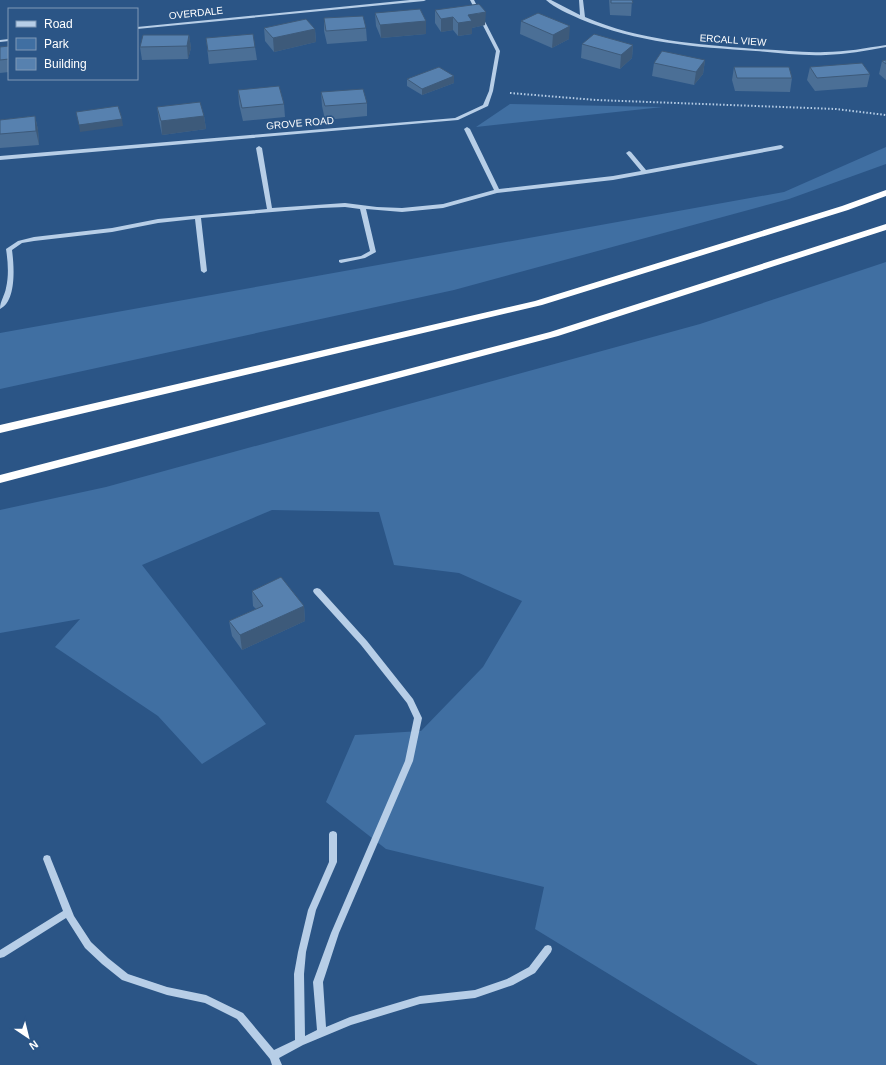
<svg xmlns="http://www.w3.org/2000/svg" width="886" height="1065" font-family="Arial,sans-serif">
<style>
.green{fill:#406fa2}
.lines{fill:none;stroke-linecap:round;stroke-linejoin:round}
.path{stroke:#b7cee7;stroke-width:2;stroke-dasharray:1.5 2;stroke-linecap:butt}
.minor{fill:#b7cee7;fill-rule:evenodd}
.highway{fill:#fff;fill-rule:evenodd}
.wall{fill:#4b6f96}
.shaded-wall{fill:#3d5a7a}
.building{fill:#5781af;stroke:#3d5a7a}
.labels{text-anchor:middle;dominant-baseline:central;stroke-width:3.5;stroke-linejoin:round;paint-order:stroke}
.far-street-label{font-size:10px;fill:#fff;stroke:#2b5586}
</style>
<rect width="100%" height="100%" fill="#2b5586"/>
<!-- green -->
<path class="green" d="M510,104L663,107L476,127Z
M886,147V164L789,199L454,290L0,389V333L784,192Z
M886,262V1065H758L535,929L544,887L386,849L326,802L355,735L421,731L483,667L522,601L459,573L394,565L379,512L272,510L142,565L266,724L202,764L158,716L55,647L80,619L0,633V510L106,487L700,324Z"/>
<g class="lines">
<!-- path -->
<path class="path" d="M510,93L596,100L836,109L886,115"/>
<!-- minor -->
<path class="minor" d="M410,0H426L424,1L137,29V27Z
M470,0H474L500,51L493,91L488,106L458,120L0,160V156L455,118L483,105L489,91L496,51Z
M546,0H551L580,15L579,0H583L585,17C640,41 697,44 755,49C779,50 802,53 825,52C846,52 866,48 886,45V47C866,51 846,54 826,55C802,56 779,53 756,51C695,47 637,43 580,19C569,14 555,8 546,0Z
M9,39V41L0,42V40Z
M467,127L470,129L499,189L613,176L641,171L626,153L629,151L631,152L646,170L781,145L784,147L781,149L613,180L497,193L443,208L402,212L366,209L376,252L365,258L341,263L339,262V260L361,256L370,251L360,209L345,207L321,208L201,218L207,271L204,273L201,271L195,219L158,223L112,232L34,241L22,243L12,250C14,265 17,301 0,309C0,301 5,295 6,288C9,275 8,262 6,249L18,241L34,237L112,228L158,219L267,209L256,148L259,146L262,148L272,208L345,203L377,207L402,208L443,204L494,190L464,129Z
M317,588L320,589L367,641L413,699L422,718L413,761L339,933L323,982L326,1027L350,1017L420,996L475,990L507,979L529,967L545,946L548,945L551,946L552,949L551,952L535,973L513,985L475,998L420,1004L351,1025L303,1045L279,1058L282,1065H272L270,1059L237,1019L205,1003L167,995L122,980L102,964L85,948L66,918L4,957L0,958V950L63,911L43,859L44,856L47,855L50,856L51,859L74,916L91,942L108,958L128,974L167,987L206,995L243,1013L274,1050L295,1040L294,974L298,952L308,910L329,862V834L330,832L333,831L336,832L337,834V862L316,910L306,952L304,974L305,1036L317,1030L313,982L331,933L405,761L414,718L407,703L361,645L314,593L313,591L314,589Z"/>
<!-- highway -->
<path class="highway" d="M886,190V196L848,210L542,305L0,433V425L535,301L842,206Z
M886,224V230L558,336L0,483V475L550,332Z"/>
</g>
<!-- wall -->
<path class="wall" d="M609,0H632L631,16L610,15Z
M435,10L485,25L472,28V34L458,36L453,30L441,32L435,23Z
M375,13L426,21V34L381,38L376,26Z
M324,18L366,28L367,41L327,44L324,31Z
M521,21L569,39L552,48L520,34Z
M264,28L315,29L316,42L274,52L265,41Z
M189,35L191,48L188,59L142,60L140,47Z
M206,38L255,47L257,60L209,64Z
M582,44L633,45L632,58L620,69L581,58Z
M9,46V72L0,73V47Z
M705,60L703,74L694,85L652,76L654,63Z
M886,60V80L879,74L882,61Z
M734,67L792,78L790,92L735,91L732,80Z
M810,67L870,74L867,87L815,91L807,80Z
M407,79L454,83L422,95L407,86Z
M238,90L284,104L285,117L243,121L239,104Z
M321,92L367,103V116L325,120L322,106Z
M157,107L204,116L206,129L162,135L159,121Z
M35,116L38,130L39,145L0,148V120Z
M252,591L304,606L305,621L242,650L232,636L229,621L256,609L253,606Z"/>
<!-- shaded-wall -->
<path class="shaded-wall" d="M486,12L485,25L472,28V34L458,36V23L468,15Z
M453,17V30L441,32V19Z
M426,21V34L381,38L380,25Z
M570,26L569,39L552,48L553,35Z
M315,29L316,42L274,52L273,38Z
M189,35L191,48L188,59L187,46Z
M633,45L632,58L620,69L621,55Z
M705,60L703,74L694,85L696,72Z
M454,76V83L422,95V89Z
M35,116L38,130L39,145L36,131Z
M204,116L206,129L162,135L161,121Z
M122,119L123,126L80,132L79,125Z
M304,606L305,621L242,650L240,635Z"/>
<!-- building -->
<path class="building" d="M611,0H632L633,3H611Z
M479,4L486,12L468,15L472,21L458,23L453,17L441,19L435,10Z
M420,9L426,21L380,25L375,13Z
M538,13L570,26L553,35L521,21Z
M363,16L366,28L326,31L324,18Z
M306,19L315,29L273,38L264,28Z
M253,34L255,47L208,51L206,38Z
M594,34L633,45L621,55L582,44Z
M143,35H189L187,46L140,47Z
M9,46V59L0,60V47Z
M662,51L705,60L696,72L654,63Z
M886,60V64L882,61Z
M862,63L870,74L817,78L810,67Z
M439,67L454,76L422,89L407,79Z
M734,67H789L792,78H737Z
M279,86L284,104L242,108L238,90Z
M363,89L367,103L325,106L321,92Z
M200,102L204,116L161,121L157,107Z
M118,106L122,119L79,125L76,112Z
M35,116L36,131L0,134V120Z
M281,577L304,606L240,635L229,621L263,606L252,591Z"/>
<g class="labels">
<!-- far-street labels -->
<g class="far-street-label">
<text transform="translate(196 13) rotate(-6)">OVERDALE</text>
<text transform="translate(733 40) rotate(4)">ERCALL VIEW</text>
<text transform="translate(300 123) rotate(-5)">GROVE ROAD</text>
</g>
</g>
<!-- legend -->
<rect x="8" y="8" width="130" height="72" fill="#2b5586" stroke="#8099b6"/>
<rect x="16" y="21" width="20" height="6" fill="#b7cee7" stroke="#8099b6"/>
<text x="44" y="28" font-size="12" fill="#ffffff">Road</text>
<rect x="16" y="38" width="20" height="12" fill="#406fa2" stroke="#8099b6"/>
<text x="44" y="48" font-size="12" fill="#ffffff">Park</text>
<rect x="16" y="58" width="20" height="12" fill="#5781af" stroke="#8099b6"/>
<text x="44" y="68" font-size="12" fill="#ffffff">Building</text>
<!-- north arrow -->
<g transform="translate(28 1037) rotate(145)" stroke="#2b5586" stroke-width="3" paint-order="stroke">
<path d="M0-3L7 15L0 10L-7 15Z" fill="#ffffff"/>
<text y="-6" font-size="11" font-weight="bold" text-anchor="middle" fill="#ffffff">N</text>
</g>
</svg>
